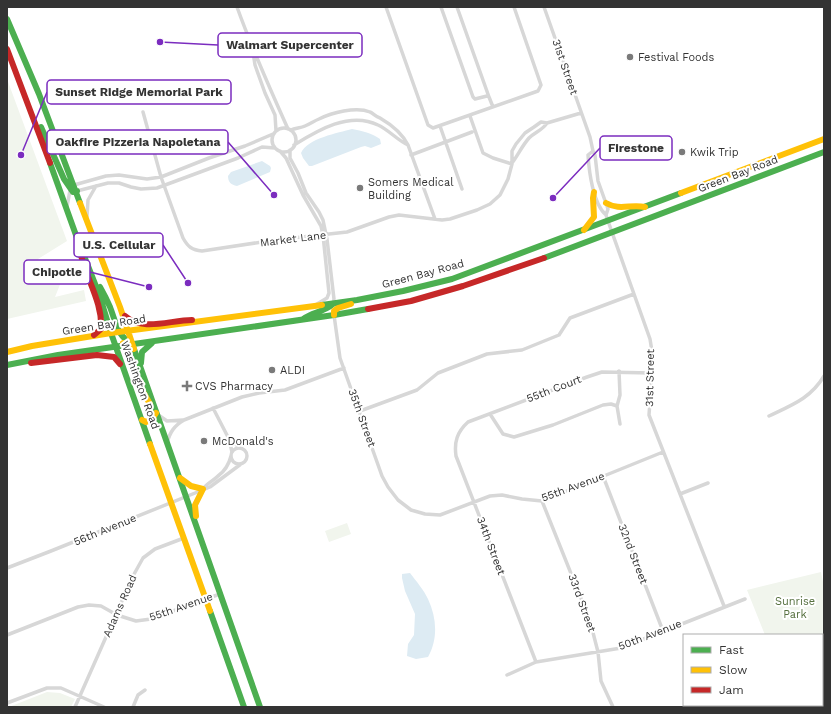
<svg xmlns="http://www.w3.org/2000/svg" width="831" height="714" font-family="'Work Sans',sans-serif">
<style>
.green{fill:#f1f5ed}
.water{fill:#ddebf3}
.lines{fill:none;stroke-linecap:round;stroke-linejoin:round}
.street{stroke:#d7d7d7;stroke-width:3.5}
.fast{stroke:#4caf50;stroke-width:6}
.slow{stroke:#ffc107;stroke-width:6}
.jam{stroke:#c62828;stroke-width:6}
.poi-dot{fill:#7a7a7a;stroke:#fff;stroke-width:1.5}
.labels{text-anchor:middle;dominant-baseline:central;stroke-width:4;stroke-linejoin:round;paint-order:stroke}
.poi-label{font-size:11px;fill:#333;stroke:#fff;text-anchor:start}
.street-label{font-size:11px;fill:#333;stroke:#fff}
.park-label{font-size:11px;fill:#56703f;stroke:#fff}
.leader{fill:none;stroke:#7b2cbf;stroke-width:1.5}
.callout-dot{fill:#7b2cbf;stroke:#fff;stroke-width:1.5}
.callout{fill:#fff;stroke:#7b2cbf;stroke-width:1.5}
.callout-label{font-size:12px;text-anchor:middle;font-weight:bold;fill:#333}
</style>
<rect width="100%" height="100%" fill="#fff"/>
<!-- green -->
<path class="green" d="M7,79L67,241L38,259L48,276L61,282L55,297L84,290L86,301L7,319Z
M347,523L351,534L329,542L325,531Z
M821,572L824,587V707H794L793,705H822V635H765L747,590Z
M47,692L60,693L75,699L71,707H9Z"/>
<!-- water -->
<path class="water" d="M352,129C362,131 372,133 380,139L381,144L371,148L365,146L361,147L312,166H309L303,158L301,153C308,138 338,133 352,129Z
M262,161L270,166L271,168L270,172L237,186C231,185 228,182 228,176L231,172Z
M410,573C416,581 424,590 428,599C437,618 438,639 428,657L416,659L407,656L408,644L414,635L415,614L405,591L402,578V574Z"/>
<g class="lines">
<!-- street -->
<path class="street" d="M237,7C252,49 270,89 288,129
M386,7L428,125L433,128L538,91L541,85L514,7
M441,7L473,97L475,99L487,96L489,97L493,107
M457,7L489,97
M544,7L590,137L593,151L595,155L598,181L608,209L606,215L608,221L650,339L653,358L649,415L724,606
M253,52L255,65L265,93L275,115L276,131
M143,112L161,177L183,238C188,247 192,250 202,251L275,240L347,232L389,217L399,215L442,220L450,219L477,210L490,204L500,195L508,179L512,164V151L516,144L525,133L534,127L541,122L547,123L581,113
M470,116L483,153L493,158L512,164
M440,126L462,189
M272 140a12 12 0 1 1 24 0a12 12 0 1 1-24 0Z
M291,130C295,128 301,128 305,126C310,124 314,121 319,119C331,113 356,106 370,112C373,113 376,117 380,118C392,125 402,133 408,145L435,219
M294,145C318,130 350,111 378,125C389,130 397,140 408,145
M290,150V158L298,173L306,193L319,212L323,220L327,239L334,299L333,304
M280,151L286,158L303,195L321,226L323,235L329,293L327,298L317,304
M593,151L588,155C589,171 593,204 606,215
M411,155L472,132
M512,163C518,155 522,146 529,138C535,132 543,130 547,123
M77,191L108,183H119L131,187L141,189L157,188L238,158L262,147L275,148
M67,207L70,190L74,185L106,176L119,175L147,179L161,177L209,158L245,146L273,134
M87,217L88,200L96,186
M334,315L340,358L382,476L388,487L398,500L411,510L425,514L440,515L490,496L502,495L522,499L542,501L663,452
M619,371L620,395L617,406L620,424
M213,408L229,439L232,452
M360,411L417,390L438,373L487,354L522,350L559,335L570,318L634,294
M157,414L167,421L183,420
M490,414L503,434L514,437L553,425L603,405L611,404L617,406
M769,416C792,405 811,398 824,376
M230,440L240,448
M167,443C170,432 174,426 184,420L242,397L259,393L285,390L344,368
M231 456a8 8 0 1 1 16 0a8 8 0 1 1-16 0Z
M603,476L663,631
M203,489C207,483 213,481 218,476C225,471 229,464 231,456
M680,494L708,483
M542,501L590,621L598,652L601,681L613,707
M7,568L51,551L210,487L241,464
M7,635L78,607L89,605L101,606L117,615L136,621L151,619L220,594
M536,662L456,456C454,442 457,432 468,422L587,377L602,372L652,373
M507,675L536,662L621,648L745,599
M7,703L47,688H61L104,707
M75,707L133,576L143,558L155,549L184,538
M133,707L138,695L145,690"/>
<!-- fast -->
<path class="fast" d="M7,19L39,94L80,203
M41,127L64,179L73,192L77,191
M50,163L77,238L99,294L111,333L150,444
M544,258L824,152
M100,287C104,294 107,300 110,307C116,322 117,337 133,344
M322,305L357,300L403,291L452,279L681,193
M303,319C312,312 324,312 333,304
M134,349L260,707
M141,363L142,352L152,343
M7,365L58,355L334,315L368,309
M210,611L244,707"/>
<!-- slow -->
<path class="slow" d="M681,193L824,139
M80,203L120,307L134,349
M606,203C620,211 630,204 645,207
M584,230L594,217L593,198L594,192
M334,315V311L338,308L351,304
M123,343L142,390L150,404
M7,352L32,346L111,333L322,305
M142,420L146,422L151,420L156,413
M150,444L210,611
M180,478L191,486L203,489L195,505L196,516"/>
<!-- jam -->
<path class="jam" d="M7,49L50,163
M80,251C85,277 103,302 101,329L94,335
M368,309L411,301L463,286L544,258
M125,316C143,332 170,320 192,320
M31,363L97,355L114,357L120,364"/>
</g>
<!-- markers -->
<g class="poi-dot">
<circle cx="630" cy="57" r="4"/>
<circle cx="682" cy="152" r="4"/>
<circle cx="360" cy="188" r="4"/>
<circle cx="272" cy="370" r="4"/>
<path d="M185 380h4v4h4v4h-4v4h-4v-4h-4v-4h4z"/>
<circle cx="204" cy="441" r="4"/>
</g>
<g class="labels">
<!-- poi labels -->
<g class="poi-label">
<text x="638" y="57">Festival Foods</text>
<text x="690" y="152">Kwik Trip</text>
<text x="368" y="182">Somers Medical<tspan x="368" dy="13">Building</tspan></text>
<text x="280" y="370">ALDI</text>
<text x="195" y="386">CVS Pharmacy</text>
<text x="212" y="441">McDonald's</text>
</g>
<!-- street labels -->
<g class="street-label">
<text transform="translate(565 67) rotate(71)">31st Street</text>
<text transform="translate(738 174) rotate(-21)">Green Bay Road</text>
<text transform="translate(293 239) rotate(-7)">Market Lane</text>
<text transform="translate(423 274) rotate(-15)">Green Bay Road</text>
<text transform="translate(104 325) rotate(-9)">Green Bay Road</text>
<text transform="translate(650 378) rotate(-89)">31st Street</text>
<text transform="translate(140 385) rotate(70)">Washington Road</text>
<text transform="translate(554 389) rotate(-21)">55th Court</text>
<text transform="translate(362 418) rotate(70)">35th Street</text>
<text transform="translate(573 487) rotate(-20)">55th Avenue</text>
<text transform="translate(105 530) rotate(-22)">56th Avenue</text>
<text transform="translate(491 546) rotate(69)">34th Street</text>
<text transform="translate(633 554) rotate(69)">32nd Street</text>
<text transform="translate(582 603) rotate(70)">33rd Street</text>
<text transform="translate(120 606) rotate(-66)">Adams Road</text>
<text transform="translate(181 607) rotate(-19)">55th Avenue</text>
<text transform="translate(650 635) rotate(-21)">50th Avenue</text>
</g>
<!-- park labels -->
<g class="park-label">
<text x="795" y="601">Sunrise<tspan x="795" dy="13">Park</tspan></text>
</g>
</g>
<!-- callouts -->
<path class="leader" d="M160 42L218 45M21 155L47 92M274 195L228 142M553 198L600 148M188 283L163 245M149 287L90 272"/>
<g class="callout-dot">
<circle cx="160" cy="42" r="4"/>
<circle cx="21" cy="155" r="4"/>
<circle cx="274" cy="195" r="4"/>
<circle cx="553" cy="198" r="4"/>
<circle cx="188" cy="283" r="4"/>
<circle cx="149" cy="287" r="4"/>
</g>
<g class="callout">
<rect x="218" y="33" width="144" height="24" rx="4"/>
<rect x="47" y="80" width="184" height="24" rx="4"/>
<rect x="47" y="130" width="181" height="24" rx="4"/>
<rect x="600" y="136" width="72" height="24" rx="4"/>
<rect x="74" y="233" width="89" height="24" rx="4"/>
<rect x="24" y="260" width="66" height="24" rx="4"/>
</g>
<g class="callout-label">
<text x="290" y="49">Walmart Supercenter</text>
<text x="139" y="96">Sunset Ridge Memorial Park</text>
<text x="138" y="146">Oakfire Pizzeria Napoletana</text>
<text x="636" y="152">Firestone</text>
<text x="119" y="249">U.S. Cellular</text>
<text x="57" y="276">Chipotle</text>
</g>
<!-- border -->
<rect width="831" height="714" fill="none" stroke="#333333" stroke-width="16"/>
<!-- legend -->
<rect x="683" y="634" width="140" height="72" fill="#ffffff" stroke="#adadad"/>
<rect x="691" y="647" width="20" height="6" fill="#4caf50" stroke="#adadad"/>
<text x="719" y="654" font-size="12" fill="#333333">Fast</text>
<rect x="691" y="667" width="20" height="6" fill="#ffc107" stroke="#adadad"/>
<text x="719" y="674" font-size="12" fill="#333333">Slow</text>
<rect x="691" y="687" width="20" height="6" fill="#c62828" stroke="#adadad"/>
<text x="719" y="694" font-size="12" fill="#333333">Jam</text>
</svg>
